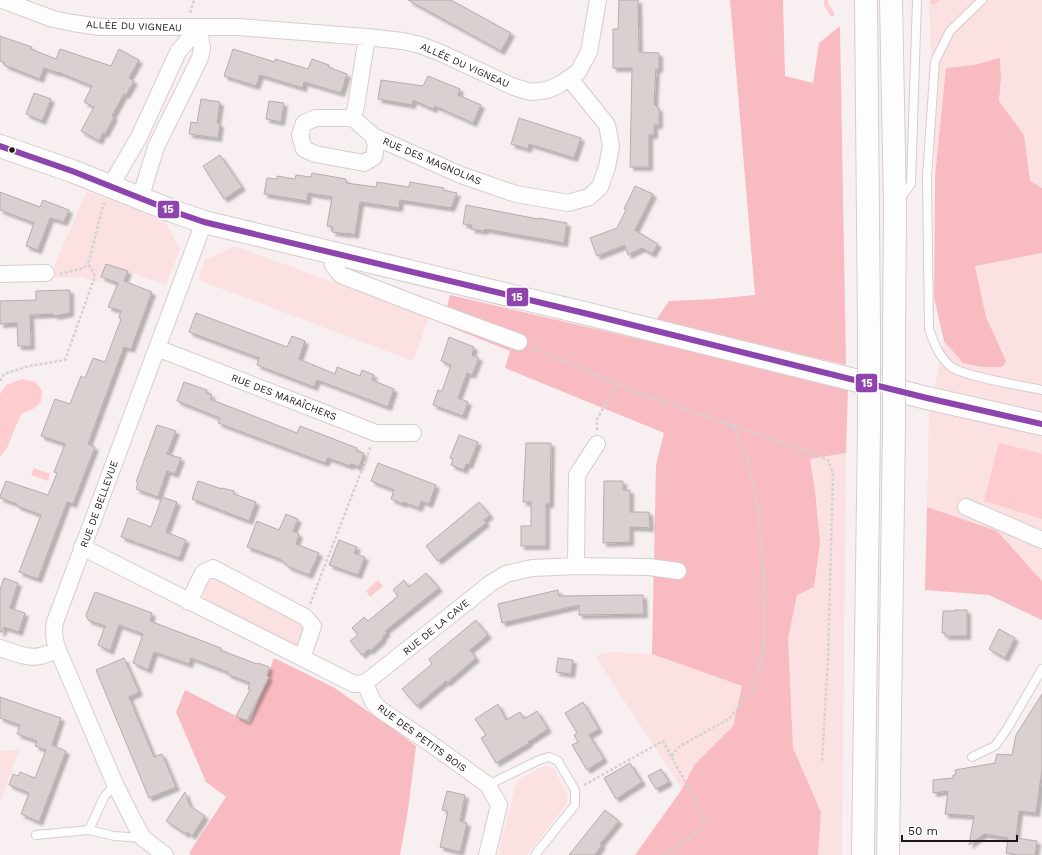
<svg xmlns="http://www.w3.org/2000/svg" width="1042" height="855" font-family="'Work Sans',sans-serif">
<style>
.green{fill:#fbe1e2}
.forest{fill:#f8bbc1}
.water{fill:#fcccce}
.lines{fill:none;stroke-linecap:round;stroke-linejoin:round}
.stream{stroke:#fcccce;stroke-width:4.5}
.building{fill:#dad0d0;stroke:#b7acad;filter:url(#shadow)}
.lane-casing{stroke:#d7cccd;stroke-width:10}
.street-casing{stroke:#d7cccd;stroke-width:18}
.secondary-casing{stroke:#d7cccd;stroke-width:24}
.highway-casing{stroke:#d7cccd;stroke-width:24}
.path{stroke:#d4d2d2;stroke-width:2.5;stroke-dasharray:3 2;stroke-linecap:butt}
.lane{stroke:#fefdfd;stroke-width:8}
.street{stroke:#fefdfd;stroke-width:16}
.secondary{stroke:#fefdfd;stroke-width:22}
.highway{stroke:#fefdfd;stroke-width:22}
.highway-bridge-casing{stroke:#d7cccd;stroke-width:24;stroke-linecap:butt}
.highway-bridge{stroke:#fefdfd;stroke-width:22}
.bus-1-casing{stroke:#fff;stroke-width:9}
.bus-1{stroke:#8e44ad;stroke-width:6}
.bus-dot{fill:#201415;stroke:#fff;stroke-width:1.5}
.labels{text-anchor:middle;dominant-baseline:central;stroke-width:3;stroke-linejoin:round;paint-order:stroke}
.street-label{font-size:10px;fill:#201415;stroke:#fff}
.line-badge{stroke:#fff;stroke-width:1.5}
.badge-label{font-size:11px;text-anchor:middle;font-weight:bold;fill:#fff}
</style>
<defs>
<filter id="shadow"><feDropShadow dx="3.5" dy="3.5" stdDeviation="1" flood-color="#0004"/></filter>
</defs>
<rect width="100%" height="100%" fill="#f8f0f0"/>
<!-- green -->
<path class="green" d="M929,0H1042V188L1030,181L1024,135L999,101L1001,79L1000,58L974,65L946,68L935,176Z
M87,191L165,221L180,249L166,285L106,264L99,283L81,277L53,278V268Z
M235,246L429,317L413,361L198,280L205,260Z
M1042,253V581L997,531L927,507L929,413L944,341L963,363L1006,361L986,317L975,266Z
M846,453L842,855H818L821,812L793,748L788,639L797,595L815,491L810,459Z
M215,578L301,622C306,628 302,638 298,644L292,646L205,601L203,595L209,580Z
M610,652L652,654L742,686L733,726L694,765L682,789L595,656Z
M19,750L0,803V751Z
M543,766H547L553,768L566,790L568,800L564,808L527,855H498L516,785L521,778Z"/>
<!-- forest -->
<path class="forest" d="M730,0H783L785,76L813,83L819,43L840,26L846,365L656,320L669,301L713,299L755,295Z
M1000,58L1001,79L999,101L1024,135L1030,181L1042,188V253L975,266L986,317L1006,361L1002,367H983L963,363L944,341L934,298L935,176L946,68L974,65Z
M450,295L848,388L846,453L810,459L815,491L820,542L814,587L797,595L788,639L793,748L821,812L818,855H635L682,789L694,765L733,726L742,686L652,654L656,465L664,433L505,368L510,351L443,324Z
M927,507L997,531L1042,581V620L989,595L925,590Z
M274,658L333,687L399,733L416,746L408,810L400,855H191L189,853L226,797L206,782L176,712L185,690L250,723Z"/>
<!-- water -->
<path class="water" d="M22,379L36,382L42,391L41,402L33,409L21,414L7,448L0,457V394L6,385Z
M999,443L1042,454V519L984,501Z
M34,468L50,474L48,481L31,475Z
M378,580L383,586L370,597L366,591Z"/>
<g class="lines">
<!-- stream -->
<path class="stream" d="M826,0V4L832,14
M933,2L937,0"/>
</g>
<!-- building -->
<path class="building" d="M408,0H451L511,33L501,51Z
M619,0H638L639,52L659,53V69H656L654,104L659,109V125H654V135H649V167H630L632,68H613V29H618Z
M0,36L32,47L31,49L56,59L60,49L111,66L119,49L139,60L129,78L134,81L126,95L124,94L112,116L114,117L105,134L103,133L99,141L81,131L94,107L84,102L92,86L58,72V73L44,68L40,79L4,65L5,63L0,61Z
M233,49L275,62V59L308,69L312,59L329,65L328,67L347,74L341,93L304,82L303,88L260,75L256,86L224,76Z
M428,76L460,89L458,95L481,105L473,123L435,106L433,109L413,100L412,105L378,99L381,80L423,86Z
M34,93L51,99L42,121L26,114Z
M201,99L220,102L217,123L220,124L218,138L189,134L191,122L197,123Z
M269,101L284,103L281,122L266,119Z
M519,118L581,138L574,158L529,144L528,149L511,144Z
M220,155L242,187L224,199L203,166Z
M312,173L346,179V183L376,187L377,182L409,187L410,182L444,188L443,190L457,193L451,208L400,200L399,208L360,202L355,235L348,233V234L332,232L333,227L327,226L332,197L308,193L307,201L264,194L267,178L277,179V176L295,179L296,175L311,177Z
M635,186L653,194L635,230L658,244L652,254L642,248L628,255L625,245L597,256L590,238L617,228L626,210L624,209Z
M0,192L40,207L43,200L69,210L64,222L50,218L38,250L26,246L34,223L0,210Z
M466,205L538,219V218L567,223L564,243L485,229L484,231L471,229L472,225L463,224Z
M106,264L128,271L124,281L152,292L131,349L124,347L88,444L95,447L73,504L67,502L38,579L19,572L41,515L17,506V504L0,498V496L6,481L48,495L57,473L54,472L65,444L41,436L55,399L70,404L81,376L85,378L93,358L105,362L121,319L119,318L121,311L108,307L118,283L101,277Z
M70,290V313L55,316L53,314L30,315L31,346H18L17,323L0,324V301L36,300V291Z
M196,313L287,347L292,336L305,341L299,359L335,374L337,367L360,376L362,370L374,375L372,380L394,389L388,407L317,380L314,387L257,365L259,358L189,332Z
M449,337L474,347L472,355L479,358L472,375L467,373L458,398L468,402L463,416L433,405L438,390L442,391L451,365L441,361Z
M184,382L207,390L206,393L212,395L210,399L297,433L300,426L357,448L356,451L364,453L359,467L351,464L350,466L328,458L325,463L218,423L220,418L177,401Z
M157,425L176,431L167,454L181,458L175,474L167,471L158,497L136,489L138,483L136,482Z
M459,435L478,442L469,465L466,464L464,470L451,465L453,459L450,458Z
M526,443H551L550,504H546V546H521V526H531V502H523Z
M378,463L436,485L429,504L421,501L419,508L403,502V504L391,499L394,490L371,481Z
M198,481L222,489V488L234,491V494L256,502L249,521L192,499Z
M604,481H623V490H630V512H649L650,528L630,527V542L603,543Z
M162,497L177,502L166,532L186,540L179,558L121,537L128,518L151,527Z
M479,502L490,515L484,520L486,523L438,561L426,546Z
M286,514L298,519L293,531L299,534L296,544L319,553L309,575L289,567L280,559L247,547L257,521L279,530Z
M339,540L357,547L354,553L365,557L358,575L329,565Z
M426,573L439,588L385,631L387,633L382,637L383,639L370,651L369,649L362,655L350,641L358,635L352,628L364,617L368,621L398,596L393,590L404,580L409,587Z
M4,578L18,583L10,608L25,613L19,632L4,627L2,632H0V590Z
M558,590L559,596L643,595L644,614L579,615V605L502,623L498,604Z
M95,592L152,613L150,621L221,648L220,650L257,664L258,663L269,667L267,676L269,677L247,721L236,716L250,690L248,689L250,683L227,674L228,672L191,658L189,664L154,652L148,670L133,663L143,634L119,625L110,651L98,645L105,626L88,620L86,615Z
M954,610H967V636H945V633H942L943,611H954Z
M476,620L488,635L470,650L476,658L447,683L446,681L417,706L402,689L432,664L429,659Z
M999,629L1015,638L1005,658L989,649Z
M124,658L139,692L129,697L154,757L162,754L176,787L149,798L96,670Z
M558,658L573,660L571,674L556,672Z
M1042,694V769L1036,813L1019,811L1016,838L1037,841L1035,855H1018L1006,853L1008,838L984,834L969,845L974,816L945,814L948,791L933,793V780L953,778V775H956L955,770L995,763L997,754L1012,755L1016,735Z
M0,697L61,718L52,745L66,751L39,822L21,814L29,793L9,785L13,774L18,776L20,772L35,778L46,750L35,746L37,741L17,734L20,725L0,718Z
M583,702L599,729L589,735L604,759L587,770L572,745L578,742L574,735L577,733L565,713Z
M498,704L506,720L520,712L524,719L537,711L548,729L528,742L529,743L496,763L481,738L486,735L475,719Z
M630,763L642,782L616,799L604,778Z
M661,769L669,782L656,789L648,776Z
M447,791L465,795L460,821L467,823L460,852L440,847L448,811L442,810Z
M185,792L190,806L205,816L192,836L187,832L186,834L166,821Z
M605,810L619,821L600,844L602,845L595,855H569Z"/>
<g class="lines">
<defs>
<path id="lane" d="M982,0L950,31L935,61L927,177L929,329C934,343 938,355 950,366C961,376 1024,386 1042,390
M899,200L911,184L917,0
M972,757L995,746L1007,729L1042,669
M488,785L539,760L549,757L558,761L575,790V805L535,855
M89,830L114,836L143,838
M36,835L89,830L104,797L115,784"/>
<path id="street" d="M2,0L53,19L73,23L100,27H238L367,37L403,41L420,45L441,53L514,87L531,92L547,90L559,85L578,72L589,52L598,0
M367,37L356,106L353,118L373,136L461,175L516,194L568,203L589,197L600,187L607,167L611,146L607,125L570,79
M353,118H316L304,123L300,135L304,149L315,154L364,163L374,157L376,145L373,136
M110,187L139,137L178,52L199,27
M140,199L156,147L200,58L202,48L199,27
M334,253C330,264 333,266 341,275L421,306L519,342
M0,274L46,273
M157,348L376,433H413
M966,507L1042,540
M82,547L354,684L365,683L491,583L506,574L532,568L576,566L577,475L597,444
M576,566L649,567L678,571
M189,602L203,573L213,568L305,617L313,626L302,658
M0,648C13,652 27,659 40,656C46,655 52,652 58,650
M365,683L373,702L381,710L427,741L488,785L499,805L487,855
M165,855L143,838L134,822L115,784L58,650C54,641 53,632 55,622L204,222"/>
<path id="secondary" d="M0,146L72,171L175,212L204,222L588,314L927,398L1042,424"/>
<path id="highway" d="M866,0L869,330
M891,0L895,205L894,341
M863,855L869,427
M888,855L894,428"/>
</defs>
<!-- lane casing -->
<use href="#lane" class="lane-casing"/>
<!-- street casing -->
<use href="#street" class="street-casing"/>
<!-- secondary casing -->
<use href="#secondary" class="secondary-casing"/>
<!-- highway casing -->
<use href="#highway" class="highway-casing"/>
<!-- path -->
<path class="path" d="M190,13L194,0
M60,274L83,268L88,264
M533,347L633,391L812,453L828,460L833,473L828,659L822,761
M0,381L4,374L29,366L65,360L95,276L88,264L104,203
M597,430V419L617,384
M310,604L371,446
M584,785L663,741L671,756
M662,855L691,837L704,826V816L671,756L676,750L682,745L729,719L754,688L763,653L765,591L758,506L746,454L732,425"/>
<!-- lane -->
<use href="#lane" class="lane"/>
<!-- street -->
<use href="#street" class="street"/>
<!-- secondary -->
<use href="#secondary" class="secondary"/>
<!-- highway -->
<use href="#highway" class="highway"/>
<defs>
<path id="highway-bridge" d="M869,330V427
M894,428V341"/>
</defs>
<!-- highway-bridge casing -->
<use href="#highway-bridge" class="highway-bridge-casing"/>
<!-- highway-bridge -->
<use href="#highway-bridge" class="highway-bridge"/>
<defs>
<path id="bus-1" d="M0,146L72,171L175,212L204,222L588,314L927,398L1042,424"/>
</defs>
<!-- bus-1 casing -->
<use href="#bus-1" class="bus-1-casing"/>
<!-- bus-1 -->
<use href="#bus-1" class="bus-1"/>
</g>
<!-- markers -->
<circle class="bus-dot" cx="12" cy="150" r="3.5"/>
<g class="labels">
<!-- street labels -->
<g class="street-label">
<text transform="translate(134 26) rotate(2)">ALLÉE DU VIGNEAU</text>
<text transform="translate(465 65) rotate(24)">ALLÉE DU VIGNEAU</text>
<text transform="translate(432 161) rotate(23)">RUE DES MAGNOLIAS</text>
<text transform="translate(284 397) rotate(21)">RUE DES MARAÎCHERS</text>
<text transform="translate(99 504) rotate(-70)">RUE DE BELLEVUE</text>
<text transform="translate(436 627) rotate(-39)">RUE DE LA CAVE</text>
<text transform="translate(422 738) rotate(36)">RUE DES PETITS BOIS</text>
</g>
</g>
<g class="line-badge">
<rect x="157" y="200" width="23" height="19" rx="4" fill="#8e44ad"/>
<rect x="506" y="287" width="23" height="20" rx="4" fill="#8e44ad"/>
<rect x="855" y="373" width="23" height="20" rx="4" fill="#8e44ad"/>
</g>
<g class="badge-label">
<text x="168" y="213">15</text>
<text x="517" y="301">15</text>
<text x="867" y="387">15</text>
</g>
<!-- scale -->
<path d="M902 835v6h115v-6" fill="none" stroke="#201415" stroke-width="2"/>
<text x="908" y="835" font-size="12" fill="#201415" stroke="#ffffff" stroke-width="3" paint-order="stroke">50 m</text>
</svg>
